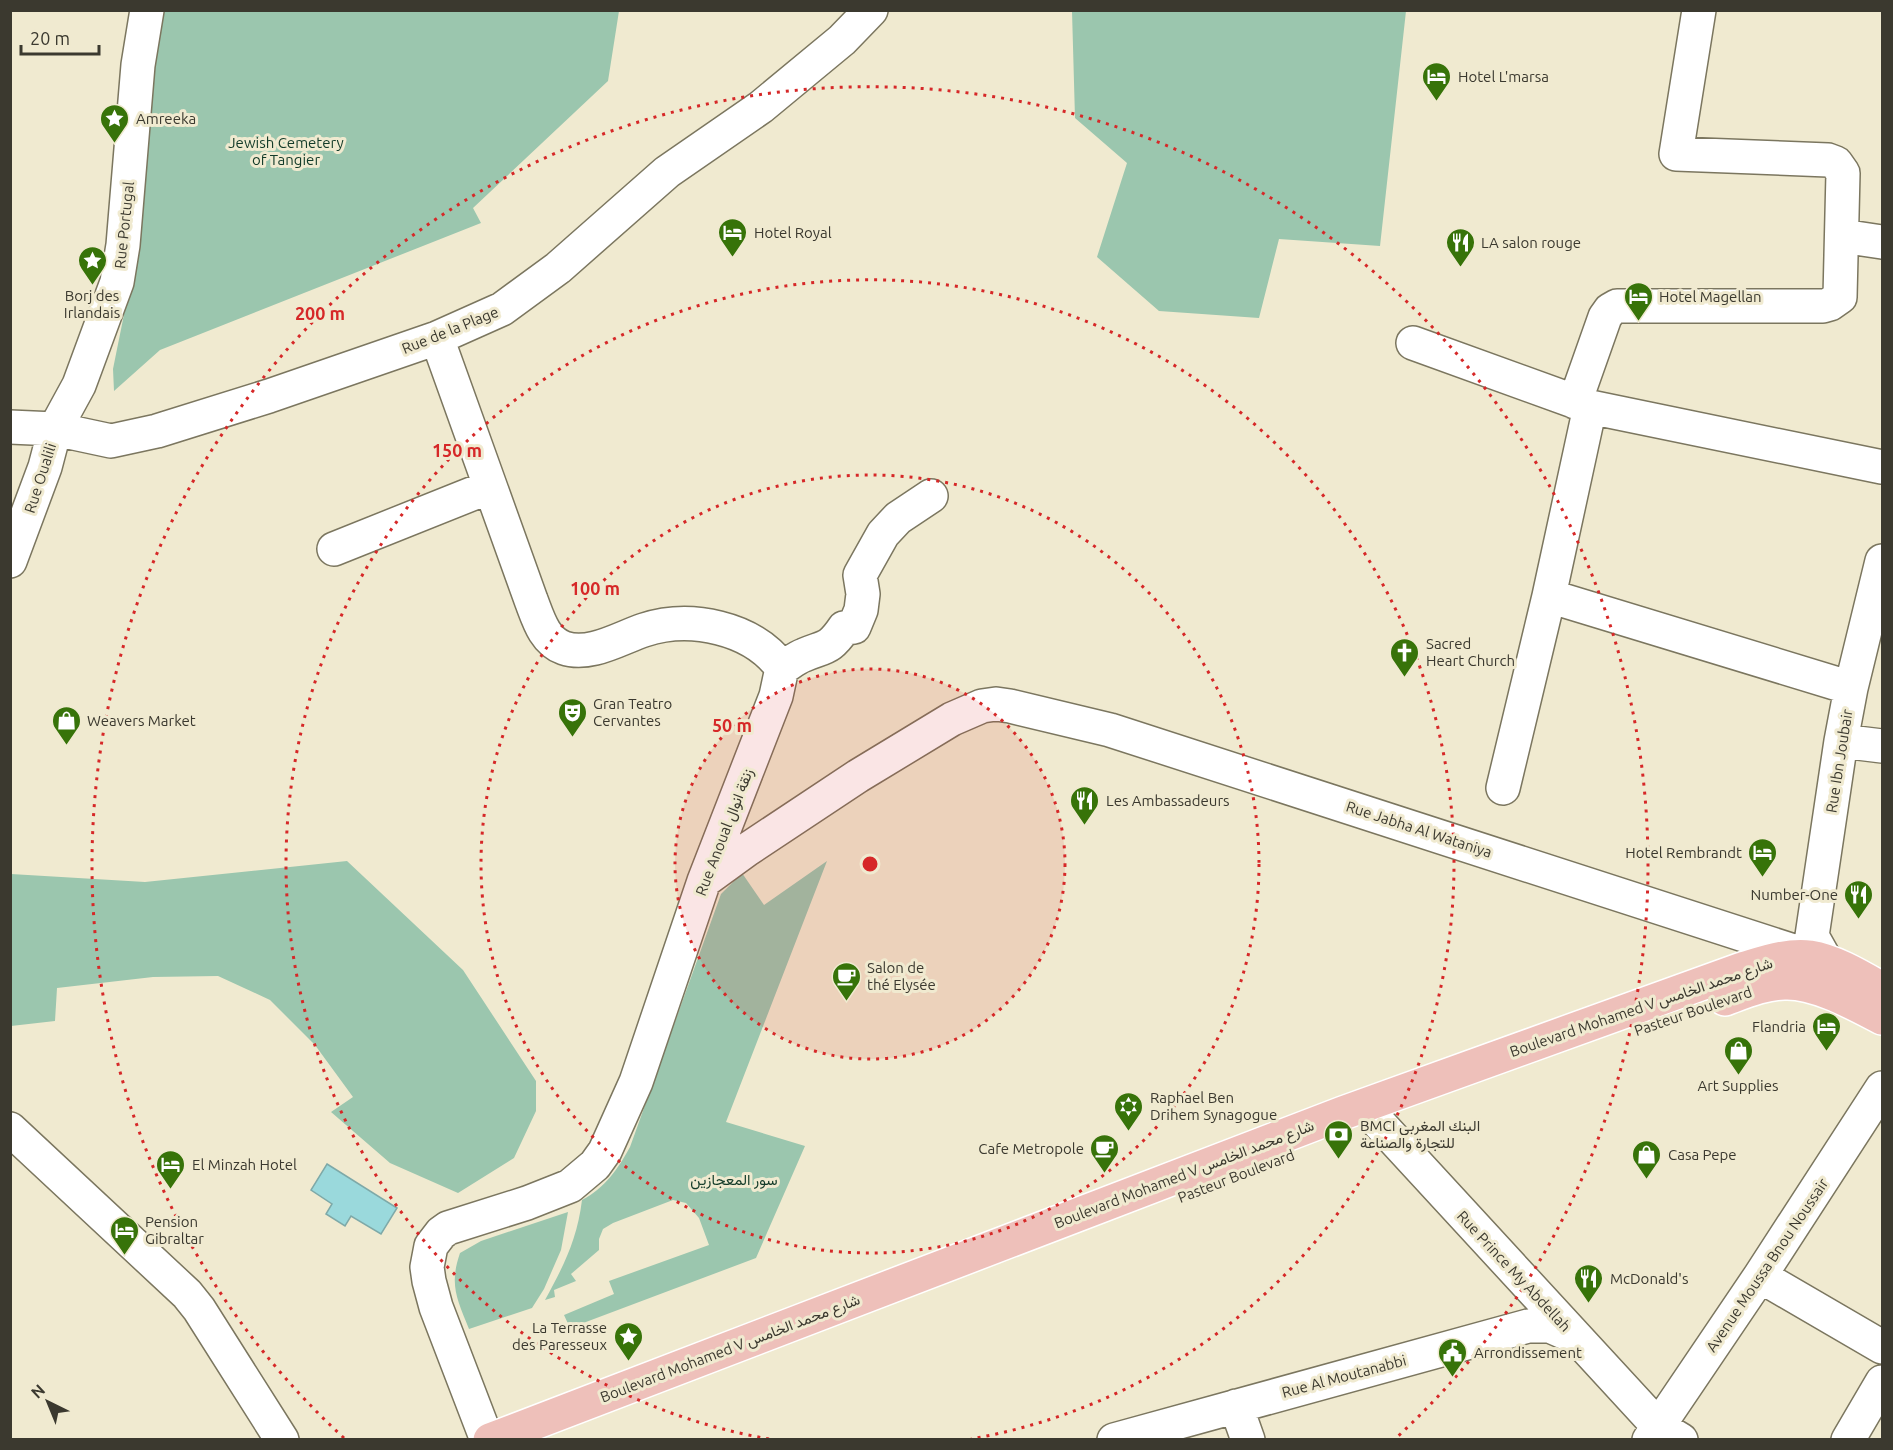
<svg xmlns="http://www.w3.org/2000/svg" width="1893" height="1450" font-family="Ubuntu,Vazirmatn,sans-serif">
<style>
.green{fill:#9bc6ae}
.water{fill:#9ad9dc;stroke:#7ea9a8;stroke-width:1.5}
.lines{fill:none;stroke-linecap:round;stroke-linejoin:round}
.minor-casing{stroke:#7b765f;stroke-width:36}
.major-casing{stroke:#fff;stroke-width:36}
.minor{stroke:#fff;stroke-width:33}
.major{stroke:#eec0ba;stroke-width:33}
.ring{fill:none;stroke:#d62828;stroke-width:3;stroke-dasharray:3 6}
.labels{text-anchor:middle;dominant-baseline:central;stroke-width:6;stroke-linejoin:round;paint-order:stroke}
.poi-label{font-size:15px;fill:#3b392f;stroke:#f0ead0;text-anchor:start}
.park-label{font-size:15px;fill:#133b29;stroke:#f0ead0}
.street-label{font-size:15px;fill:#3b392f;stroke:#f0ead0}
.centre{fill:#d62828;stroke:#f0ead0;stroke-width:3}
.ring-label{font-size:18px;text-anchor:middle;font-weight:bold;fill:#d62828;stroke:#f0ead0;stroke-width:6;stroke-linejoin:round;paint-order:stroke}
</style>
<rect width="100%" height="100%" fill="#f0ead0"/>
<!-- green -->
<path class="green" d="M162,11H619L608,81L473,208L481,223L160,350L114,391L113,369L137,250L152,70Z
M1072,11H1406L1380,246L1279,239L1259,318L1159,311L1097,257L1127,163L1075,118Z
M347,861L463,970L536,1081V1111L514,1158L458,1193L390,1163L331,1112L353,1097L315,1045L270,1000L218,976L153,977L57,988L55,1021L11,1026V874L145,882Z
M827,861L726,1122L805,1146L756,1258L570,1328L564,1315L614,1294L609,1281L709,1245L699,1218L686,1203L673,1200L613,1223L603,1229L599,1239V1250L571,1274L576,1281L554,1290L555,1297L545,1300C564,1265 577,1240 582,1200C605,1188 618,1169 630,1147L721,894L742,873L764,905Z
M568,1212L561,1250L544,1289L532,1308L469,1329C457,1299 449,1285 460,1253L481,1241Z"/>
<!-- water -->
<path class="water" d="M327,1164L397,1208L381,1234L351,1216L345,1226L326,1214L332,1204L311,1190Z"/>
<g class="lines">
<defs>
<path id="minor" d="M1842,236L1882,242
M437,338L531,600C538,618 544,641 564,648C590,657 620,638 644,630C690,615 752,627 782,668L776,696L704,881L636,1082L605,1151L595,1165L570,1186L527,1203L448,1228L441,1233L431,1246L427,1267L429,1281L436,1307L487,1440
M1413,343L1590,407L1882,467
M1575,402L1605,317L1610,310L1617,306H1823L1830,304L1840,297L1843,173L1836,163L1828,160L1676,154L1699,10
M10,427L55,429L111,441L157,431L269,396L437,338L502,309L558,268L667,172L761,107L842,40L871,10
M334,549L489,487
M10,561L45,467L55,429L79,385L117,282L123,245L138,65L147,10
M1549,596L1851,688
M782,668C789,664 796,658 804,655C825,646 829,650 844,628L854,627L861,610L863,594L860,575L883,534L898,518L931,496
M1841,741L1882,746
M1503,788L1549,596L1590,407
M704,881L748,849L858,776L952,719L982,706L996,704L1010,706L1110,730L1815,958
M1826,961L1812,936L1841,741L1851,688L1882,561
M1378,1122L1658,1426L1681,1440
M10,1129L187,1294L199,1309L282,1440
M1760,1276L1882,1347
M1236,1406L1248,1440
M1114,1440L1528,1326H1550L1573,1336
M1649,1440L1760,1276L1882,1088
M1848,1440L1882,1382"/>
<path id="major" d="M1725,999C1744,992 1765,983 1785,983C1816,982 1855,1004 1882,1018
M490,1440L1343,1113L1742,969C1763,963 1787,954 1810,957C1835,961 1861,977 1882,989"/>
</defs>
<!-- minor casing -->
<use href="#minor" class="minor-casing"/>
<!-- major casing -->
<use href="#major" class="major-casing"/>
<!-- minor -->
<use href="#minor" class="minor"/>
<!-- major -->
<use href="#major" class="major"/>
</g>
<!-- distance rings -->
<circle cx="870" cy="864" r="195" fill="#d62828" fill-opacity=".12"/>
<g class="ring">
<circle cx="870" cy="864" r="195"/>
<circle cx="870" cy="864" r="389"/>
<path d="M769 1439A584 584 0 1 1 971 1439"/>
<path d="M344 1438A778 778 0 1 1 1396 1438"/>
</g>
<!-- icons -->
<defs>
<symbol id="hotel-pin" viewBox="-11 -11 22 30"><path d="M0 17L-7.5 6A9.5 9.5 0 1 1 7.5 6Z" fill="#377309" stroke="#f0ead0"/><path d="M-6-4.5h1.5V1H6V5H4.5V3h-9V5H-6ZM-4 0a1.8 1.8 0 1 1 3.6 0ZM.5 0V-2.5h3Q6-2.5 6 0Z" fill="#fff"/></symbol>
<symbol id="sight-pin" viewBox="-11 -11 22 30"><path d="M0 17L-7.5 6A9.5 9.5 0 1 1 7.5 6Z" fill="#377309" stroke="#f0ead0"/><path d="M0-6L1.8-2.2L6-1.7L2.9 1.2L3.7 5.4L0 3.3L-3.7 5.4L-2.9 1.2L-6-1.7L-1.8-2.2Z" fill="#fff"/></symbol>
<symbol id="restaurant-pin" viewBox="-11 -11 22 30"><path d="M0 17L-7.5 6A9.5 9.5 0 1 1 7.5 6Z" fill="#377309" stroke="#f0ead0"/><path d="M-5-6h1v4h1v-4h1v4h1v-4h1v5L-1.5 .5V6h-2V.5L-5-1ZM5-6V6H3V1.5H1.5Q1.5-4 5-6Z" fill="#fff"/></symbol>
<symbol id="church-pin" viewBox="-11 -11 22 30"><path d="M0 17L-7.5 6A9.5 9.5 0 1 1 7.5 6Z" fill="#377309" stroke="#f0ead0"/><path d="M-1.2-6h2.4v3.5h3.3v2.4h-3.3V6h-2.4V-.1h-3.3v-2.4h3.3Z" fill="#fff"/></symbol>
<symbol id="theatre-pin" viewBox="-11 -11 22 30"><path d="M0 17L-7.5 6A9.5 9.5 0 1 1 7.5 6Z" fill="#377309" stroke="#f0ead0"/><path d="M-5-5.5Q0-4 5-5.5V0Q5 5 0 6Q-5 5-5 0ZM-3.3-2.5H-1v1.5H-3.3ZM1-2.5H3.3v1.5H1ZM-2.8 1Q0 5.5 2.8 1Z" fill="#fff"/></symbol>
<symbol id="shop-pin" viewBox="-11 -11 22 30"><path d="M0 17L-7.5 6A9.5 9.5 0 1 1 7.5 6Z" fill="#377309" stroke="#f0ead0"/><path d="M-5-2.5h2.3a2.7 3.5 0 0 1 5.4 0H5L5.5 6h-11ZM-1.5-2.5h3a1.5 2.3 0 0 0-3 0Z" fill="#fff"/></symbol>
<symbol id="cafe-pin" viewBox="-11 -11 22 30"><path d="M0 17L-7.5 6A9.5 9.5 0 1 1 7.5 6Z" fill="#377309" stroke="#f0ead0"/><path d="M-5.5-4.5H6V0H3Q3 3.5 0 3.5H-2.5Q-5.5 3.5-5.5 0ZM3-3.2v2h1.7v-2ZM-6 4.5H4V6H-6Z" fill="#fff"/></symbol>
<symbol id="synagogue-pin" viewBox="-11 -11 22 30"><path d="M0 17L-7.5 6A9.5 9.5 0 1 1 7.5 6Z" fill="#377309" stroke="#f0ead0"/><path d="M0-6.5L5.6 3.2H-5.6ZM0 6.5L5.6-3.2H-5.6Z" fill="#fff"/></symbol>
<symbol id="bank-pin" viewBox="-11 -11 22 30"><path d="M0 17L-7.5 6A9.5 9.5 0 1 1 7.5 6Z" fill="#377309" stroke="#f0ead0"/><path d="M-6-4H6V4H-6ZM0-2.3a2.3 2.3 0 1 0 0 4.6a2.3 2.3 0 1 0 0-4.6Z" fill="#fff"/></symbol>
<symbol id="civic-pin" viewBox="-11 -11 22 30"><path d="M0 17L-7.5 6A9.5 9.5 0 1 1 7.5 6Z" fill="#377309" stroke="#f0ead0"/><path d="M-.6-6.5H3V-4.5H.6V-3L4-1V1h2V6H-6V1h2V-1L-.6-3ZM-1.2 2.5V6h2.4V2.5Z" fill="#fff"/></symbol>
</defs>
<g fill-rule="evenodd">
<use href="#hotel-pin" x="1420" y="60" width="33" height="45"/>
<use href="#sight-pin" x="98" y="102" width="33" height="45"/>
<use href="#hotel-pin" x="716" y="216" width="33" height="45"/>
<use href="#restaurant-pin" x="1444" y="226" width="33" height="45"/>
<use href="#sight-pin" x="76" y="244" width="33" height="45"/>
<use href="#hotel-pin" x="1622" y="280" width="33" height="45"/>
<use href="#church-pin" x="1388" y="636" width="33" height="45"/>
<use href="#theatre-pin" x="556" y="696" width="33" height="45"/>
<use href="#shop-pin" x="50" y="704" width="33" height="45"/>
<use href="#restaurant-pin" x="1068" y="784" width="33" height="45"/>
<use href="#hotel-pin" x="1746" y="836" width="33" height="45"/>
<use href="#restaurant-pin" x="1842" y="878" width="33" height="45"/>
<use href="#cafe-pin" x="830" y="960" width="33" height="45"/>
<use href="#hotel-pin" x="1810" y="1010" width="33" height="45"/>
<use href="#shop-pin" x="1722" y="1034" width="33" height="45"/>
<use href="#synagogue-pin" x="1112" y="1090" width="33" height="45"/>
<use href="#bank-pin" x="1322" y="1118" width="33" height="45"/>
<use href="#cafe-pin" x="1088" y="1132" width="33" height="45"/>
<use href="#shop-pin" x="1630" y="1138" width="33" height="45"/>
<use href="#hotel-pin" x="154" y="1148" width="33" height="45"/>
<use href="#hotel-pin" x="108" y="1214" width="33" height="45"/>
<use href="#restaurant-pin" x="1572" y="1262" width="33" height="45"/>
<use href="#sight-pin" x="612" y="1320" width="33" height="45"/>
<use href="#civic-pin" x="1436" y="1336" width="33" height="45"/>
</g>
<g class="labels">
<!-- poi labels -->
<g class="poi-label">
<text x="1458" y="76">Hotel L'marsa</text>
<text x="136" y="118">Amreeka</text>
<text x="754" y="232">Hotel Royal</text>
<text x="1481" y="242">LA salon rouge</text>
<text x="92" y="295" text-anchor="middle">Borj des<tspan x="92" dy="17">Irlandais</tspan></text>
<text x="1659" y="296">Hotel Magellan</text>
<text x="1426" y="643">Sacred<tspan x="1426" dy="17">Heart Church</tspan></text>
<text x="593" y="703">Gran Teatro<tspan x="593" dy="17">Cervantes</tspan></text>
<text x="87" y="720">Weavers Market</text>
<text x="1106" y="800">Les Ambassadeurs</text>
<text x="1742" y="852" text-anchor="end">Hotel Rembrandt</text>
<text x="1838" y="894" text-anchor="end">Number-One</text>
<text x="867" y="967">Salon de<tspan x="867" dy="17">thé Elysée</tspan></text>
<text x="1806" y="1026" text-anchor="end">Flandria</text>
<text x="1738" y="1085" text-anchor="middle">Art Supplies</text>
<text x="1150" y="1097">Raphael Ben<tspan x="1150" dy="17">Drihem Synagogue</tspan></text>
<text x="1360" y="1125">BMCI البنك المغربي<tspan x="1360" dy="17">للتجارة والصناعة</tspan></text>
<text x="1084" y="1148" text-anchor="end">Cafe Metropole</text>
<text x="1668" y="1154">Casa Pepe</text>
<text x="192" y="1164">El Minzah Hotel</text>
<text x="145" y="1221">Pension<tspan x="145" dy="17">Gibraltar</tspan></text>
<text x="1610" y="1278">McDonald's</text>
<text x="607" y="1327" text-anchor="end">La Terrasse<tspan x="607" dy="17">des Paresseux</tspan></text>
<text x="1474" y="1352">Arrondissement</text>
</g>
<!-- park labels -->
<g class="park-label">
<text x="286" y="142">Jewish Cemetery<tspan x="286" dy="17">of Tangier</tspan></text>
<text x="734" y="1179">سور المعجازين</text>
</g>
<!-- street labels -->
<g class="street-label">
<text transform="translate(124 225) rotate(-84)">Rue Portugal</text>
<text transform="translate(450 330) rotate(-22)">Rue de la Plage</text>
<text transform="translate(40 478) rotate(-72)">Rue Oualili</text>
<text transform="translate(1839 761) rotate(-81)">Rue Ibn Joubair</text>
<text transform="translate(1419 829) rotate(18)">Rue Jabha Al Wataniya</text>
<text transform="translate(724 832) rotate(-69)">Rue Anoual زنقة انوال</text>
<text transform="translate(1641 1007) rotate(-19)">Boulevard Mohamed V شارع محمد الخامس</text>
<text transform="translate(1693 1011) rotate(-19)">Pasteur Boulevard</text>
<text transform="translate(1184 1174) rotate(-21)">Boulevard Mohamed V شارع محمد الخامس</text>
<text transform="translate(1236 1176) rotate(-21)">Pasteur Boulevard</text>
<text transform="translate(1767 1265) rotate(-56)">Avenue Moussa Bnou Noussair</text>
<text transform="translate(1514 1271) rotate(47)">Rue Prince My Abdellah</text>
<text transform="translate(730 1348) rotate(-21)">Boulevard Mohamed V شارع محمد الخامس</text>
<text transform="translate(1344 1376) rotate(-15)">Rue Al Moutanabbi</text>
</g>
</g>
<circle cx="870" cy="864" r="9" class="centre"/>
<g class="ring-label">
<text x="320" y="320">200 m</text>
<text x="457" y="457">150 m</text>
<text x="595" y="595">100 m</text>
<text x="732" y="732">50 m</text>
</g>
<!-- border -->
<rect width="1893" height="1450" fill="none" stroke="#3b392f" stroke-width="24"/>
<!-- north arrow -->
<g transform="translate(48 1402) rotate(317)" stroke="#f0ead0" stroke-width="4.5" paint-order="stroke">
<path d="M0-4.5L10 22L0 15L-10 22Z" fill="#3b392f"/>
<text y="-9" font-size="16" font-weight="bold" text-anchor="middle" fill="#3b392f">N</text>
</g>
<!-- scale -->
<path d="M21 45v9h78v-9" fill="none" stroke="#3b392f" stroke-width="3"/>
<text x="30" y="45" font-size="18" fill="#3b392f" stroke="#f0ead0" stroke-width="4.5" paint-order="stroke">20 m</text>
</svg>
